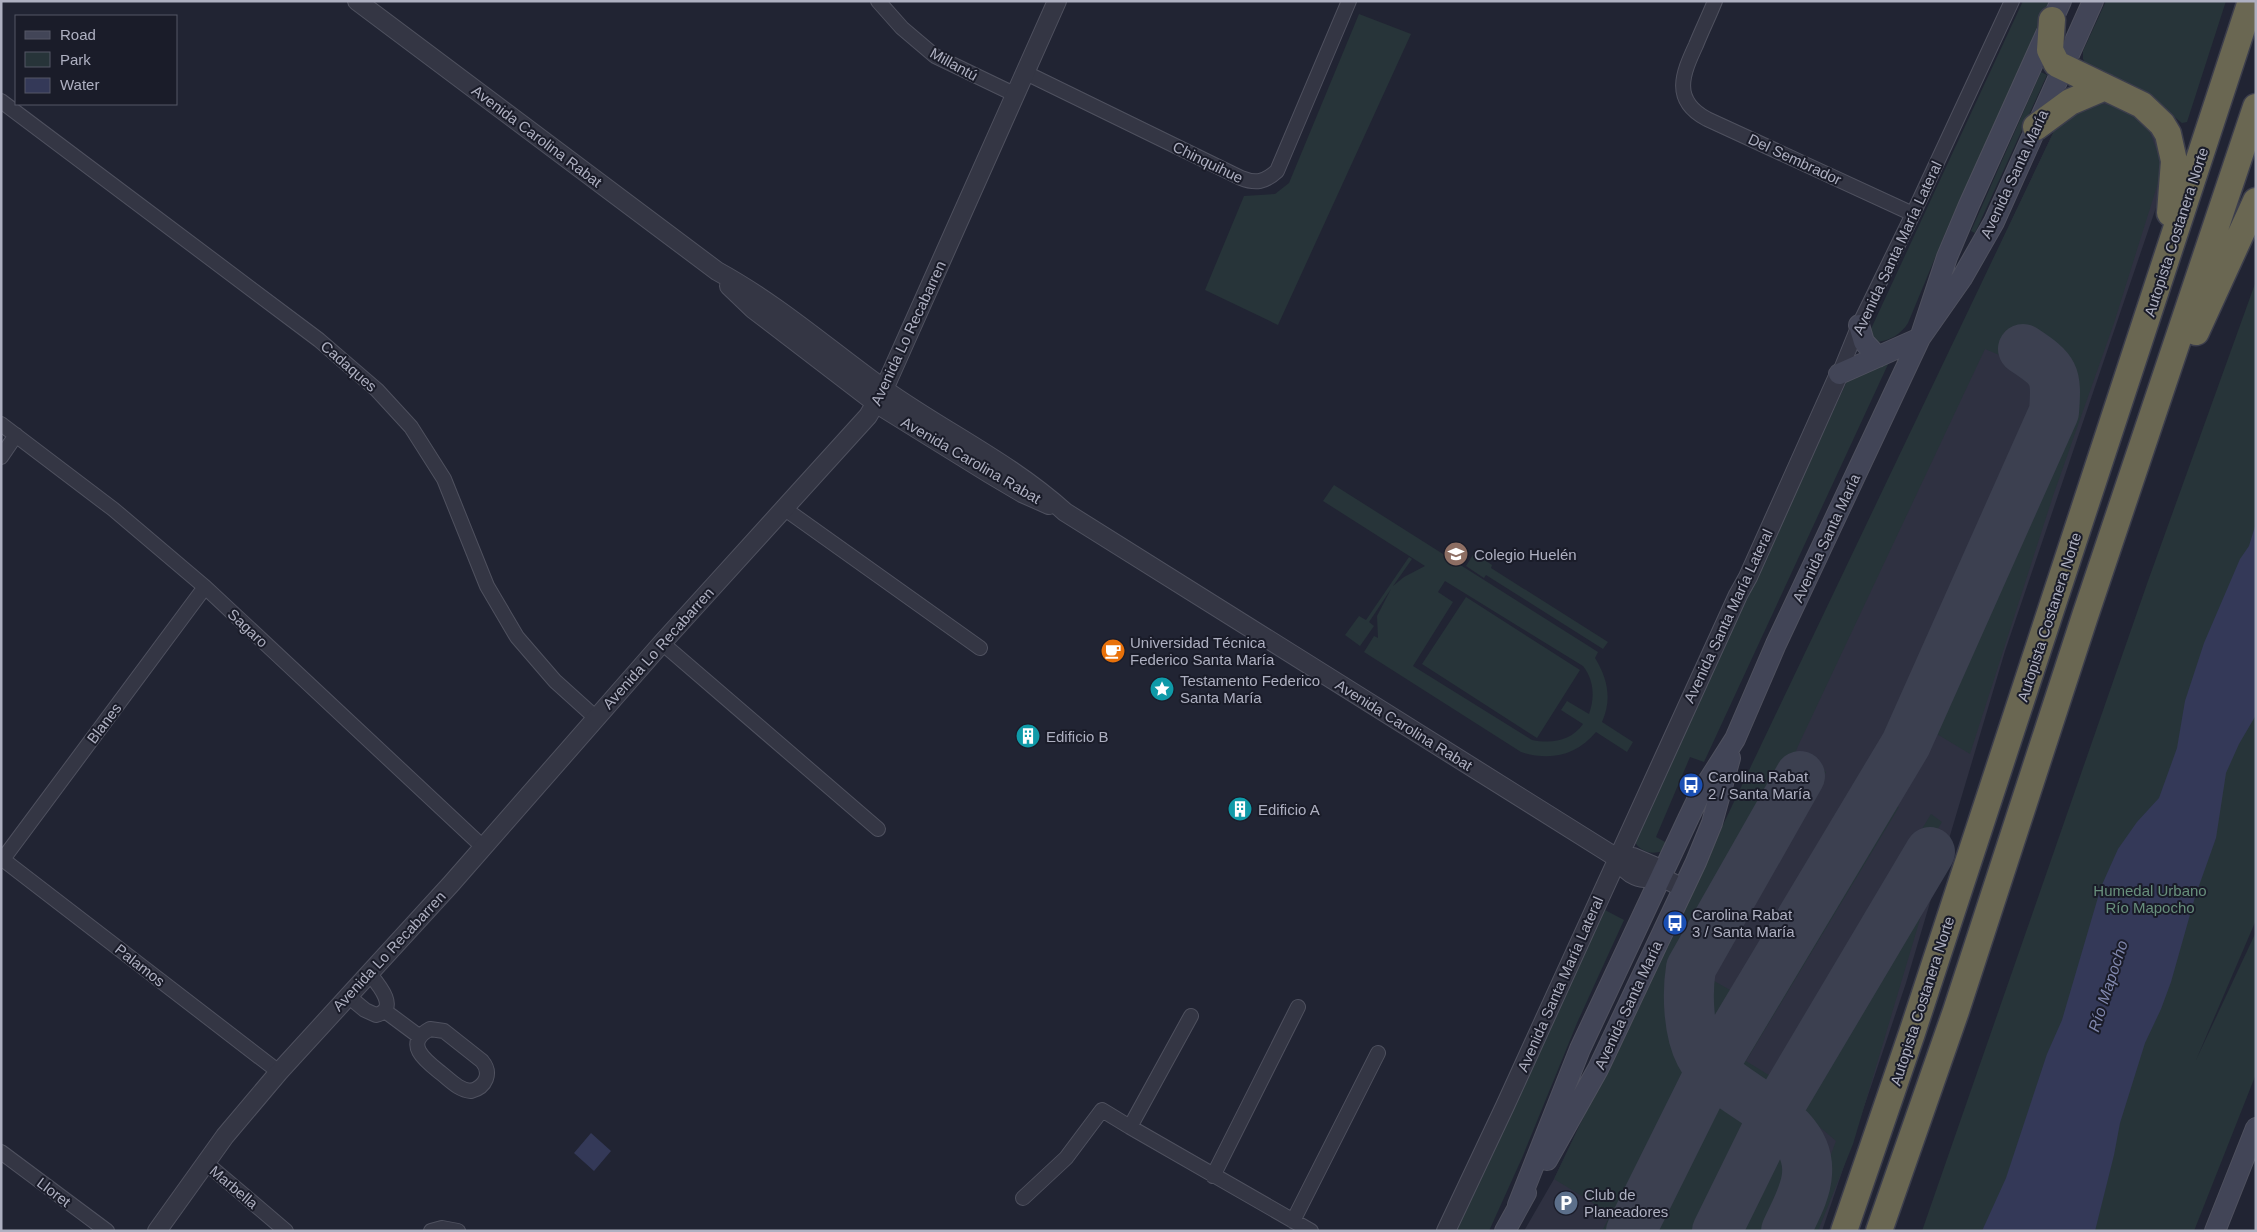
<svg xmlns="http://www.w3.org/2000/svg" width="2257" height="1232" font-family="Helvetica,sans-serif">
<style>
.airport{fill:#2f3141}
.green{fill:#273439;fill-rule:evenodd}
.water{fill:#343958}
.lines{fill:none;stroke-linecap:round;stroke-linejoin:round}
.taxiway{stroke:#3c4050;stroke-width:50}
.minor-casing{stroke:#4f515f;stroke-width:16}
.tertiary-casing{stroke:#4f515f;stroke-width:20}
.secondary-casing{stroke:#4f515f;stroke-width:22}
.motorway-casing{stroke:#3c3e4c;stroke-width:29}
.minor{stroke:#343644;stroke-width:14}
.tertiary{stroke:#343644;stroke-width:18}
.secondary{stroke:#424557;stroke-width:20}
.motorway{stroke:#6a6752;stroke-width:26}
.labels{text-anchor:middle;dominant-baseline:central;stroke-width:4;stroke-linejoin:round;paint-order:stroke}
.street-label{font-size:15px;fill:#aeb0c1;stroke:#1a1c29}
.poi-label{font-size:15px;fill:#aeb0c1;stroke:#1a1c29;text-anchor:start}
.park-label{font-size:15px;fill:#688f7c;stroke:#1a1c29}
.water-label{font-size:16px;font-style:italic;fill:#8087ad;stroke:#1a1c29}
</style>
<rect width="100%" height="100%" fill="#212433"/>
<!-- airport -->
<path class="airport" d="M2108,100L2142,114L2160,146L2162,190L2005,651L1906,983L1822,1231H1524L1554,1179L1821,624L2054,131L2059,122Z"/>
<!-- green -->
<path class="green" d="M2023,1H2050L1947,229L1908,323C1901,334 1891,340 1878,342L1872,338L1870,331Z
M2106,1H2226L2187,122L2182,123L2154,101L2087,66L2083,59V51Z
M1359,14L1411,34L1278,325L1205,290L1244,196L1275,194L1289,183Z
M2041,72L2047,75L1975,233L1971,231Z
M2101,104L2118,106L2134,114L2148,128L2163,167L2114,323L2053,496L1970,754L1927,728L2070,407L2068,386L2059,365L2017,342L2009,359L1985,349L1798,746L1796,751L1807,757L1684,971C1680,1011 1677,1040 1703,1073L1625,1231H1602L1611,1214L1554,1179L2054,131C2069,118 2080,106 2101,104Z
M2256,281V920L2196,1060L2256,932V1074L2194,1231H1922L2148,581Z
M1890,360L1704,762L1690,757L1656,837L1667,843L1663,851C1651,855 1641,852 1634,841L1847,381Z
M1334,485L1598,652L1595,658C1608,679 1612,700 1602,722L1633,742L1627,752L1596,732C1576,756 1550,761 1521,752L1364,652L1374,636L1378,638L1377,616L1391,589L1369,622L1374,626L1360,646L1345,635L1359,616L1366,620L1409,557L1412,559L1393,586L1404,577L1425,566L1323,501ZM1445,581L1583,666C1594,680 1595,697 1589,714L1567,701L1561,710L1583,724C1571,741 1552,744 1532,740L1413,666L1453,602L1438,592Z
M1474,553L1492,565L1491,568L1608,642L1603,649L1486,575L1484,578L1466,566Z
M1466,597L1580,670L1537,738L1422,664Z
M1817,766L1826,772L1709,978L1737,994L1854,788L1865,796L1721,1039L1703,1034C1697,1012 1697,993 1700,971Z
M1884,799L1899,807L1746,1061L1772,1077L1931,814L1942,822L1773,1098L1732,1073L1729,1066Z
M1940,852L1853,1144L1818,1231H1802L1836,1141L1794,1105Z
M1605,910L1624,920L1577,1023L1522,1158L1489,1231H1455Z
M1719,1097C1737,1100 1749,1108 1763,1119L1705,1231H1642L1698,1115L1706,1103Z
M1774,1143L1787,1166L1789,1192L1778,1231H1729Z"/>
<!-- water -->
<path class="water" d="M2256,523V715L2239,744L2226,773L2216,838L2195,897L2171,982L2161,1009L2145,1043L2120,1123L2114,1155L2095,1231H1982L2006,1178L2047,1054L2062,1020L2101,887L2118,849L2137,822L2159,798L2177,748L2185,701L2204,643L2240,559L2249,546Z
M591,1133L611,1151L594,1171L574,1153Z"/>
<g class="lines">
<!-- taxiway -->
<path class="taxiway" d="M1631,1231L1711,1070L1906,744L2054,412C2057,374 2055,370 2023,349
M1717,1231L1774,1115L1930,852
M1786,1231C1794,1213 1806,1193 1807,1174C1812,1115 1721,1096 1700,1054C1688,1031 1687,993 1691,968L1800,776"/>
<defs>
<path id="minor" d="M878,1L902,28L935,56L1016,95
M1715,1C1709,16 1702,30 1696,45C1683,73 1671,100 1707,119L1913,214
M1026,73L1241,178C1256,184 1265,182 1277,171L1349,1
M1,101L319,340L377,390L411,427L444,479L487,586L517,637L555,681L596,718
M1839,374L1859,325L1913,214L2012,1
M1,424L113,509L205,587L483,847
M1,457L16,435
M785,509L980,648
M662,643L878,829
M1,858L279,1072
M3,859L205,587
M348,996L365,1010L376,1015C400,1009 378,984 369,973
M385,1011L420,1037
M430,1029L444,1031L482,1061C492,1073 486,1087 471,1091C459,1090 451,1081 441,1073C427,1062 402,1044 430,1029Z
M1130,1127L1311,1231
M1,1152L107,1231
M206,1163L286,1231
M1213,1176L1298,1007
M1023,1198L1066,1158L1102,1110L1130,1127L1191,1016
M1293,1221L1378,1053
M431,1231L442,1228L458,1231"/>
<path id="tertiary" d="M357,1L717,271C779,305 827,348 884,389C943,431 1011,463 1065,512L1617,858C1628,876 1640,881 1661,877
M729,286L753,309L877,404L990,474L1022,493L1049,505
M1617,858L1633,857L1654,866L1661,877L1683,888
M157,1231L225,1136L279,1072L451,884L662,643L868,416L884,389L1057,1
M1446,1231L1505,1106L1738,595L1748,577L1839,374"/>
<path id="secondary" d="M1859,325L1864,342L1878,357
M1839,374L1920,338L1962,278L1994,222L2093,1
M1547,1160L1598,1069L1696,862L1712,823L1730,758
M1518,1205L1580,1049L1688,819L1700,794L1735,739L1776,644L1920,338L1947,257L1969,205L2061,1
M1505,1231L1526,1193
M2215,1231L2256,1128"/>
<path id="motorway" d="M2052,20L2050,50L2057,64L2142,105L2162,124L2168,134L2174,161L2170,213
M2036,127L2070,102L2105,87
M2196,332L2256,201
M1844,1231L1912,1033L2251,1
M1879,1231L1956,1011L2085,616L2256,107"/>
</defs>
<!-- minor casing -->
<use href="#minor" class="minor-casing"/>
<!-- tertiary casing -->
<use href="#tertiary" class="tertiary-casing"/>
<!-- secondary casing -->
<use href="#secondary" class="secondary-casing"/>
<!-- motorway casing -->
<use href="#motorway" class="motorway-casing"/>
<!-- minor -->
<use href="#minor" class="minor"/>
<!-- tertiary -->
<use href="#tertiary" class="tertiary"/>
<!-- secondary -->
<use href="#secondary" class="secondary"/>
<!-- motorway -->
<use href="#motorway" class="motorway"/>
</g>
<!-- icons -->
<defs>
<symbol id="school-disc" viewBox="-11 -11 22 22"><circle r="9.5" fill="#8d6e63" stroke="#1a1c29"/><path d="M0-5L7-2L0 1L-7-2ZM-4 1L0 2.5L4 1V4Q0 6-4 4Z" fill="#fff"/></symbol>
<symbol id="cafe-disc" viewBox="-11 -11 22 22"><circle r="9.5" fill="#e8710a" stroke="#1a1c29"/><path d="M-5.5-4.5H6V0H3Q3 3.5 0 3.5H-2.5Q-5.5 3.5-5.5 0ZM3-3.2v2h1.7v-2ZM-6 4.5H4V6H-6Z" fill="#fff"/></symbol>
<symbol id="sight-disc" viewBox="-11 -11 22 22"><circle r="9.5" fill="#0f9aa8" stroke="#1a1c29"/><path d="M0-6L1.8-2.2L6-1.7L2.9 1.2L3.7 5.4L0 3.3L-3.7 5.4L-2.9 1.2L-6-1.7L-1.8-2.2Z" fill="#fff"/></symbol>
<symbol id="building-disc" viewBox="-11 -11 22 22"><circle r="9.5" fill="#0f9aa8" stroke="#1a1c29"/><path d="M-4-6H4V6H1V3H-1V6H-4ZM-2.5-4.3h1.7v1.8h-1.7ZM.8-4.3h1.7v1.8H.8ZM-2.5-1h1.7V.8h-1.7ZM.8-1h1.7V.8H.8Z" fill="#fff"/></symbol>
<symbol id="bus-disc" viewBox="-11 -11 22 22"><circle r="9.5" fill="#1a4fb4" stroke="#1a1c29"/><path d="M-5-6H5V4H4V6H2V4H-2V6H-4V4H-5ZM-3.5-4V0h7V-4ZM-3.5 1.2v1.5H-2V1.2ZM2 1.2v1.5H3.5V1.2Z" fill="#fff"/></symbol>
<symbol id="parking-disc" viewBox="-11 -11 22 22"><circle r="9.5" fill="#5c6f8a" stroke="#1a1c29"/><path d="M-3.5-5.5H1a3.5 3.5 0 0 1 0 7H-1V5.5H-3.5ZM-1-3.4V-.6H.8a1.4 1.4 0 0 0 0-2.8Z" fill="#fff"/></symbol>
</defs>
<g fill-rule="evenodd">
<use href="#school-disc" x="1442" y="540" width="28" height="28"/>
<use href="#cafe-disc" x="1099" y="637" width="28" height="28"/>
<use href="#sight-disc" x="1148" y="675" width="28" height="28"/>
<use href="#building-disc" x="1014" y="722" width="28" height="28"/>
<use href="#bus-disc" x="1677" y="771" width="28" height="28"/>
<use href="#building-disc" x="1226" y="795" width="28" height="28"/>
<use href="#bus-disc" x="1661" y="909" width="28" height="28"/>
<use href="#parking-disc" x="1552" y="1189" width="28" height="28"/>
</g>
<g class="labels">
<!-- street labels -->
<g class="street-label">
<text transform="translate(954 64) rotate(29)">Millantú</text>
<text transform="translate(537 136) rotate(37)">Avenida Carolina Rabat</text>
<text transform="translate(1795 159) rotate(25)">Del Sembrador</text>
<text transform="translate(1208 162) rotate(26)">Chinquihue</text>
<text transform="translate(2014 174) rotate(-65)">Avenida Santa María</text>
<text transform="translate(2176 232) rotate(-72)">Autopista Costanera Norte</text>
<text transform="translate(1897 248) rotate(-65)">Avenida Santa María Lateral</text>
<text transform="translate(908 333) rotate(-65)">Avenida Lo Recabarren</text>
<text transform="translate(349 366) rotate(41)">Cadaques</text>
<text transform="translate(971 460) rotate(30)">Avenida Carolina Rabat</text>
<text transform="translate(1826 538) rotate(-65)">Avenida Santa María</text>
<text transform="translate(1728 616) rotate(-65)">Avenida Santa María Lateral</text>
<text transform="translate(2049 617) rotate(-72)">Autopista Costanera Norte</text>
<text transform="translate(248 628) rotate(43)">Sagaro</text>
<text transform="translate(658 648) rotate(-48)">Avenida Lo Recabarren</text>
<text transform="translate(104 723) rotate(-53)">Blanes</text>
<text transform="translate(1404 725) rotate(32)">Avenida Carolina Rabat</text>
<text transform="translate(389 951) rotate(-47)">Avenida Lo Recabarren</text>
<text transform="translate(140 965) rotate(38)">Palamos</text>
<text transform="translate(1560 984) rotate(-66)">Avenida Santa María Lateral</text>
<text transform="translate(1922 1001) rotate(-72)">Autopista Costanera Norte</text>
<text transform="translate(1628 1005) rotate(-65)">Avenida Santa María</text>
<text transform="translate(234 1187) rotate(40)">Marbella</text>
<text transform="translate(54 1192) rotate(37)">Lloret</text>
</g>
<!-- poi labels -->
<g class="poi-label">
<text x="1474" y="554">Colegio Huelén</text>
<text x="1130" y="642">Universidad Técnica<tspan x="1130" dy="17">Federico Santa María</tspan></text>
<text x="1180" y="680">Testamento Federico<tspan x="1180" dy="17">Santa María</tspan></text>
<text x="1046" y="736">Edificio B</text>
<text x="1708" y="776">Carolina Rabat<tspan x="1708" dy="17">2 / Santa María</tspan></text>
<text x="1258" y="809">Edificio A</text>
<text x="1692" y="914">Carolina Rabat<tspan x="1692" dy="17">3 / Santa María</tspan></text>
<text x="1584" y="1194">Club de<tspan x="1584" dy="17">Planeadores</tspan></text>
</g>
<!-- park labels -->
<g class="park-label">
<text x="2150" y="890">Humedal Urbano<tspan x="2150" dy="17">Río Mapocho</tspan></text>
</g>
<!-- water labels -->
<g class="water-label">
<text transform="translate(2108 986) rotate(-72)">Río Mapocho</text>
</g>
</g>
<!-- border -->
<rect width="2257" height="1232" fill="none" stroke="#aeb0c1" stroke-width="5"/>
<!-- legend -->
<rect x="15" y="15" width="162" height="90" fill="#1a1c29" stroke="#555766"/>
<rect x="25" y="31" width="25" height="8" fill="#424557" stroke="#555766"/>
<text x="60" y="40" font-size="15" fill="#aeb0c1">Road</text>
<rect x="25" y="52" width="25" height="15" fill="#273439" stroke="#555766"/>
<text x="60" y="65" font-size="15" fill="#aeb0c1">Park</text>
<rect x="25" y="78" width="25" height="15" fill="#343958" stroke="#555766"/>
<text x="60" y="90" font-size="15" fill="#aeb0c1">Water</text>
</svg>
